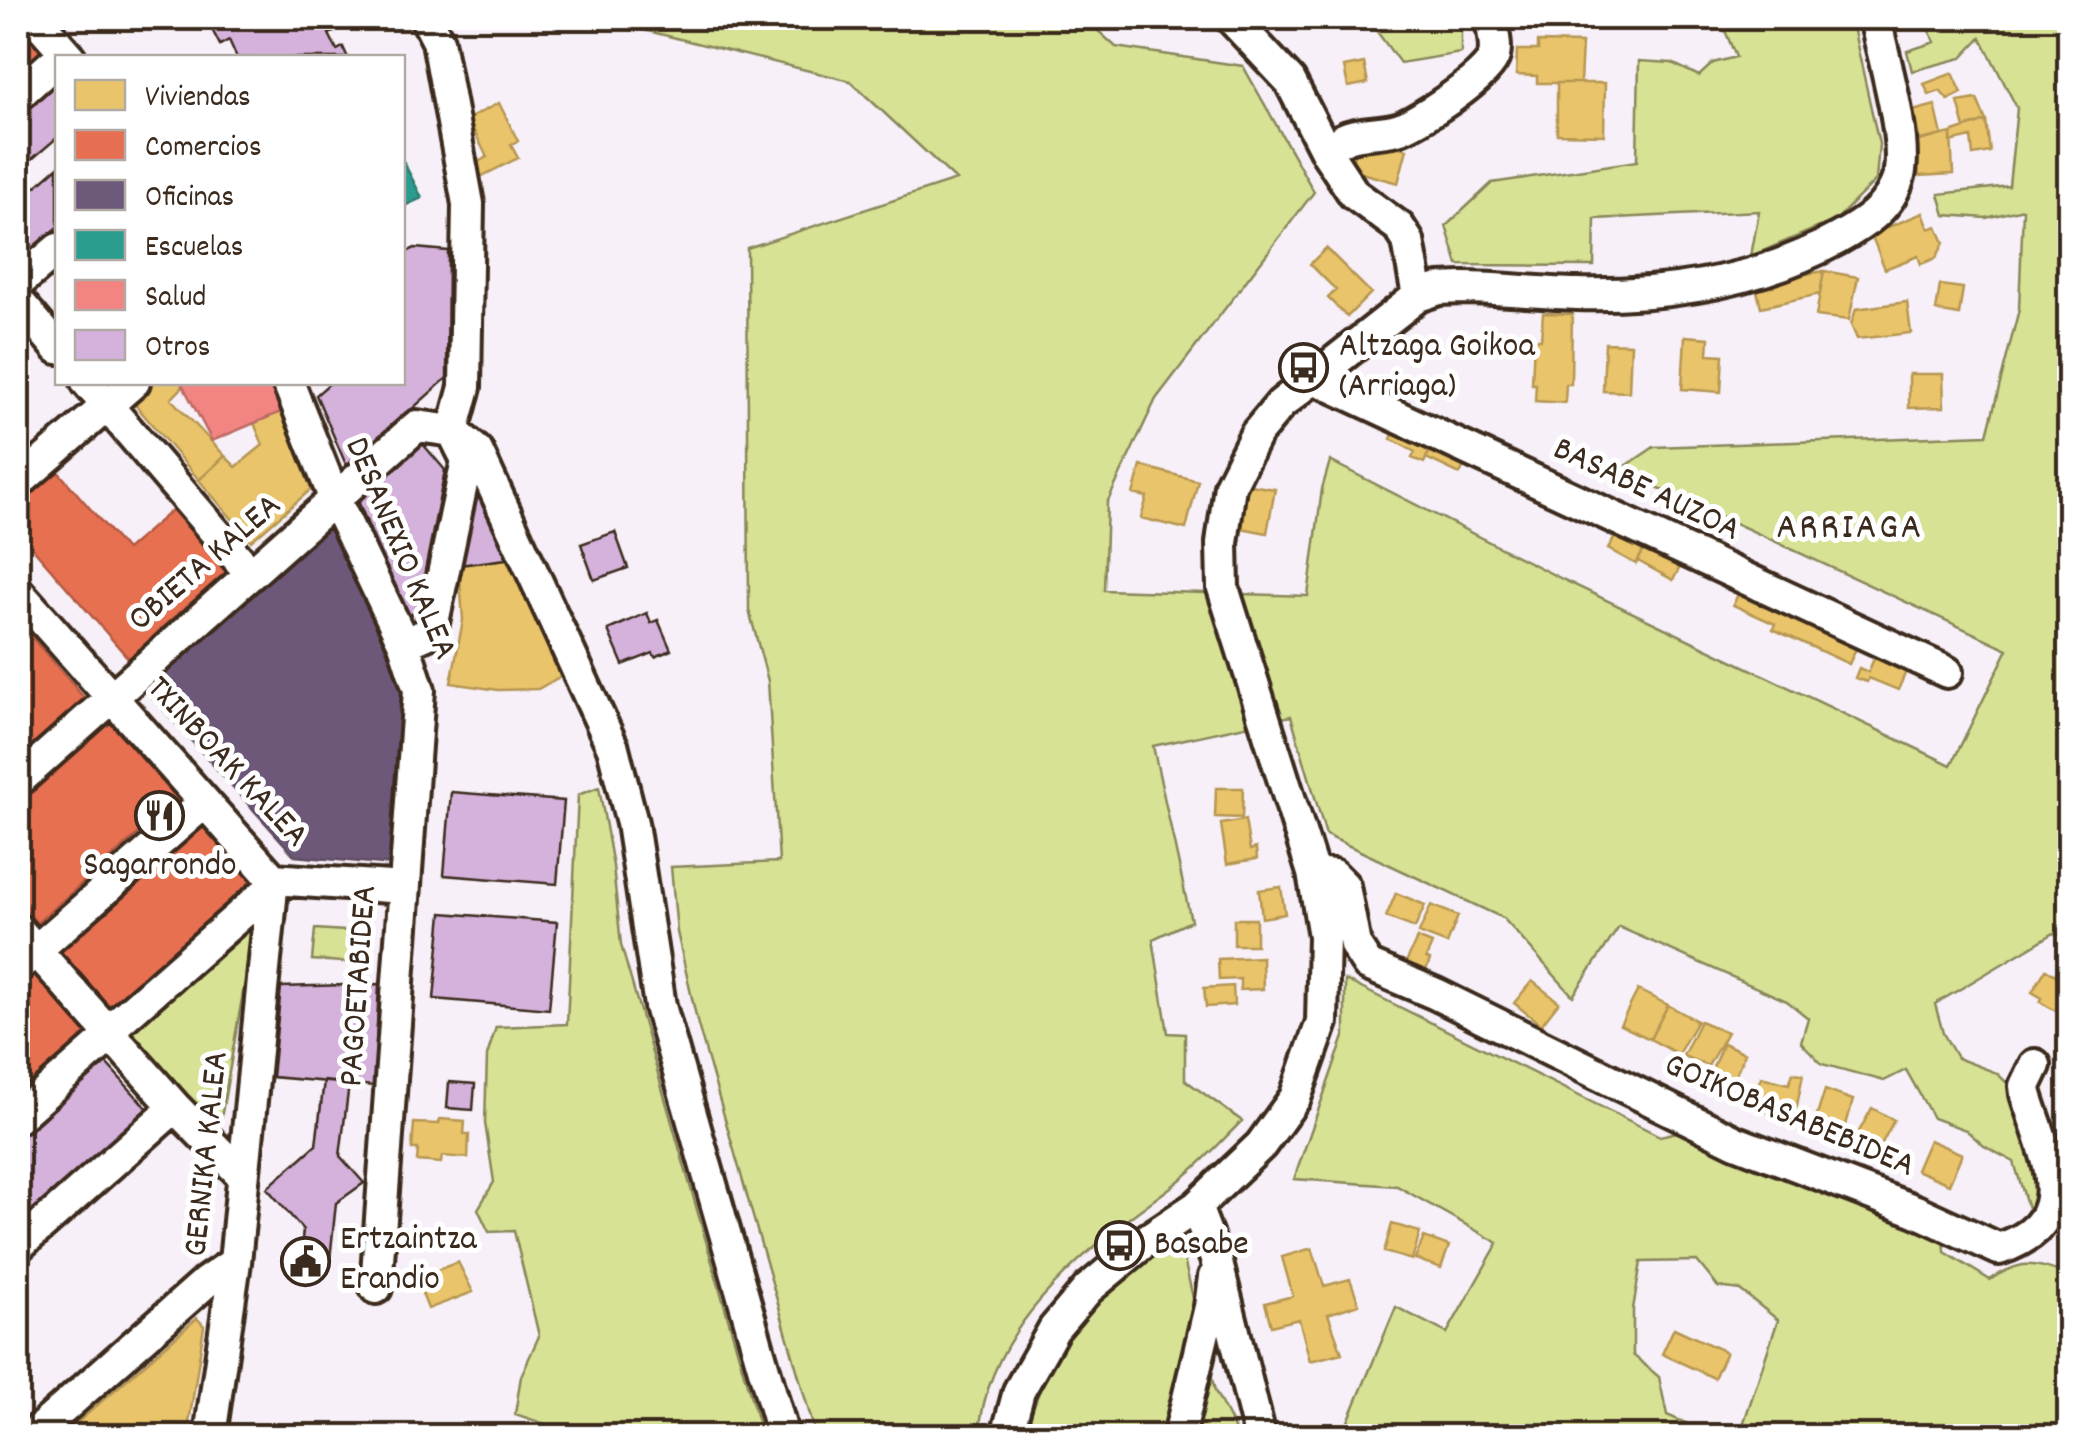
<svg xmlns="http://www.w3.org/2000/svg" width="2087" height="1454" font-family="Dekko,sans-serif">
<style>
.green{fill:#d7e295;stroke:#89865a;stroke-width:2.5;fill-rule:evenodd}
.homes{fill:#e9c46a;stroke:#b59653;stroke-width:2.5}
.shops{fill:#e76f51;stroke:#b35a42;stroke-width:2.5}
.offices{fill:#6d597a;stroke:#5e4b5e;stroke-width:2.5}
.schools{fill:#2a9d8f;stroke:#2f7a6d;stroke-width:2.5}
.health{fill:#f28482;stroke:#bb6964;stroke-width:2.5}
.building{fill:#d5b2dc;stroke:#3b2a1e;stroke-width:2.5}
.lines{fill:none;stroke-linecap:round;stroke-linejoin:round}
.minor-casing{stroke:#3b2a1e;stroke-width:38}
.minor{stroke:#fff;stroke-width:30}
.labels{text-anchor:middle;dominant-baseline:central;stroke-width:10;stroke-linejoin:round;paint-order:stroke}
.poi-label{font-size:35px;fill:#3b2a1e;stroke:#fff;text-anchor:start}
.street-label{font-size:35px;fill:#3b2a1e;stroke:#fff}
.neighbourhood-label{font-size:38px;letter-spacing:2.5px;fill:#3b2a1e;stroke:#fff}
</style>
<rect width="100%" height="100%" fill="#f7f0f8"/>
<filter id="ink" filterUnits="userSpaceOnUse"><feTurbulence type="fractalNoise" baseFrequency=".01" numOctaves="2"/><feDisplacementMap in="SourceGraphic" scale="20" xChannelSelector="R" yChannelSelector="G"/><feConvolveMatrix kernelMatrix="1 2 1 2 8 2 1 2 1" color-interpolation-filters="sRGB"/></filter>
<g filter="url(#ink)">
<!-- green -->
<path class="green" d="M613,18H1084L1116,47L1243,66L1314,192L1156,399L1107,503L1104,590L1308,596L1322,489L1330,461L1562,579L1951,765L2008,649L1620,470L1654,447L1987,435L2019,309L2023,209L1986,218L1945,215L1939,194L2009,186L2017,108L1981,38L1962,58L1912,71L1907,51L1935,42L1922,18H2069V940L2054,933L1935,1004L1943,1033L1957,1058L1997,1073L2018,1094L2046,1201L2028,1208L2014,1162L1984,1146L1966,1130L1933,1118L1906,1070L1884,1081L1822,1064L1801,1042L1808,1018L1787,1001L1619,927L1573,996L1503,918L1326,835L1291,716L1153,746L1191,921L1153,939L1168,1033L1185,1034V1080L1242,1121C1224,1138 1207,1158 1187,1174C1170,1189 1150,1202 1132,1216C1061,1271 985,1341 979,1436H816L698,1025L677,932L671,867L779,862L768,681L749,610L747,248L956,180L850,81L615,23Z
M1367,18H1461V53L1400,63Z
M1725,18H1851L1879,144L1876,180L1836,220L1751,256L1759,211L1595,219L1594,266L1458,265L1446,226L1492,183L1637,161L1639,61L1672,63L1699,76L1713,63L1736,57L1721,21Z
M599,787L613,866L621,945L762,1436H539L545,1424L515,1414L521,1376L539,1336L514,1231L489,1232L478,1209L494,1182L485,1123L487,1056L496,1027L567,1024L578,795Z
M259,901L219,1130L121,1022Z
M315,929L360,932L358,963L312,960Z
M1345,980L1660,1136L1686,1130L1944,1233L1945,1252L1990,1280C2023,1258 2033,1263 2069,1275V1436H1327L1344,1431L1396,1307L1447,1333L1498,1243L1397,1186L1294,1179L1345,1034ZM1697,1261L1718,1287L1740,1290L1778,1320L1742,1428H1697L1667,1415L1659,1377L1633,1355V1309L1641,1262Z
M1157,1250L1182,1251L1215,1391L1238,1436H1025C1046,1348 1090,1307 1157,1250Z"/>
<!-- homes -->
<path class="homes" d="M1538,42L1582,43L1580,83H1537V76L1516,75L1517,50H1538Z
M1364,63L1368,83L1348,87L1344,67Z
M1953,73L1962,93L1948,100L1940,91L1929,95L1924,84Z
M1557,83H1605L1604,135L1557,134Z
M1977,99L1986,121L1965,128L1958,102Z
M499,103L518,141L511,145L518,158L478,178L471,166L487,157L468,119Z
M1935,105L1942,135L1920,141L1913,111Z
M1986,121L1990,152L1973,155L1971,137L1951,142V133Z
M1951,133L1953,174L1919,176L1916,141Z
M1359,137L1407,149L1398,183L1350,170Z
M1923,213L1929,229L1937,226L1944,243L1936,258L1921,264L1918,256L1885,269L1871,234Z
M1326,248L1371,293L1347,317L1328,298L1336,290L1310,264Z
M1824,271L1858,277L1849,320L1816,316Z
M1824,271L1820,294L1761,307L1755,283Z
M1940,285L1963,288L1959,315L1936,311Z
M1907,302L1911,333L1857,339L1851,325L1856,309Z
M1543,313L1572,314L1571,384H1566L1565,403L1535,401L1536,384H1532L1534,339H1541Z
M1685,336L1709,338L1708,354L1723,355L1721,392L1682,389Z
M1605,343L1631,344L1629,392L1603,391Z
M1909,374H1943L1944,407L1909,408Z
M141,382H181L184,386L171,399L225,456L199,480L127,395Z
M288,409L316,485L251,541L199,480L225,456L236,467L263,445L254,423Z
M1400,420L1436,438L1424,463L1412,458L1415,452L1391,439Z
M1436,438L1470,453L1460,474L1426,458Z
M1141,466L1198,481L1186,529L1141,518L1147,497L1133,494Z
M1244,484L1275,489L1267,533L1236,527Z
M1622,525L1649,540L1636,564L1608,549Z
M1649,540L1685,558L1673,580L1638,561Z
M514,558L563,675L538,689L498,690L451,683L463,620L459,565Z
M1742,586L1860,640L1849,664L1773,629L1775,624L1733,605Z
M1877,652L1909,665L1898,690L1869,678L1867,682L1855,678L1859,668L1868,672Z
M1216,788H1243L1242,818L1215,817Z
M1245,820L1250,850L1256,848L1257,859L1227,864L1221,824Z
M1281,887L1285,914L1262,918L1259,890Z
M1396,893L1425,905L1415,928L1386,917Z
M1431,905L1458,916L1447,944L1419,933Z
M1234,919H1256V945H1234Z
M1417,938L1432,944L1426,958L1430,960L1424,975L1404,967Z
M1262,957L1263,989L1240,990V979L1219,980L1218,959Z
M2060,966L2070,971V1019L2040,1002L2042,998L2032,992L2046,969L2055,975Z
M1532,981L1559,1002L1541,1025L1514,1003Z
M1233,986L1234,1005L1206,1007L1204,988Z
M1638,990L1668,1005L1650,1039L1620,1025Z
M1668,1005L1697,1021L1678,1054L1650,1039Z
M1700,1021L1727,1032L1708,1066L1683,1056Z
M1723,1043L1745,1053L1733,1081L1711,1072Z
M1793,1073L1803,1074L1795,1116L1765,1112L1764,1103L1753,1098L1761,1077L1789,1084Z
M1825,1090L1853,1100L1843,1136L1813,1128Z
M1872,1108L1894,1120L1874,1158L1851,1146Z
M440,1119L465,1121L464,1134H469L468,1158L442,1156L441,1163L417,1161L418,1149H412L414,1123L439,1124Z
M1929,1140L1962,1154L1949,1184L1916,1170Z
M1392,1224L1420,1232L1412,1260L1384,1252Z
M1424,1237L1449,1246L1441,1268L1415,1259Z
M1312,1248L1324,1286L1350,1279L1359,1304L1328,1314L1342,1353L1310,1361L1299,1319L1271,1326L1265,1303L1293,1296L1282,1257Z
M458,1262L473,1292L428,1309L416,1278Z
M197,1318L204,1326L187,1436H62Z
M1674,1328L1726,1352L1714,1378L1662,1354Z"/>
<!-- shops -->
<path class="shops" d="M18,18L46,48L18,74Z
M55,468L126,550L178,505L233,569L129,659L18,531V501Z
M28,633L86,700L18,761V643Z
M109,722L178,799L37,923L18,901V803Z
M196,819L262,894L119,1018L53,943Z
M30,965L98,1039L18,1109V976Z"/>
<!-- offices -->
<path class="offices" d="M329,525L340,537L405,695L393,865L295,856L144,688Z"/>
<!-- schools -->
<path class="schools" d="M402,159L422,198L402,207Z"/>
<!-- health -->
<path class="health" d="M181,382H278L288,409L212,441Z"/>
<!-- building -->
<path class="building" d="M206,18H329L336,31L329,34L337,50L343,47L348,58H237L229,40L220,45Z
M58,79V137L18,171V113Z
M58,167V227L18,262V202Z
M415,248L448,251L447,378L347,467L316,395L331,382H402V254Z
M422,443L445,470L417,611L406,617L358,501Z
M477,495L483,498L514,558L459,565L473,496Z
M615,532L628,568L594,580L581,544Z
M647,613L651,623L658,620L671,650L655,657L653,653L623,665L608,630Z
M451,792L564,801L557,884L444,875Z
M442,913L557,922L549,1009L434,999Z
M379,984L374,1086L272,1077L281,987Z
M97,1053L154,1116L18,1236V1125Z
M324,1081L349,1084L340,1156L364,1183L336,1203L330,1260L300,1257L303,1230L267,1188L316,1145Z
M449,1082L475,1084L473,1110L447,1108Z"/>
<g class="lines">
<defs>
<path id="minor" d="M35,18L70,58
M426,18L438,41L468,204L465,387L453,431
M1231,18L1290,81L1327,153L1354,194L1399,227L1408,241L1418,296
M18,95L58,59
M1327,153C1345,128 1371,136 1397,129C1416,124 1490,75 1494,56C1497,45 1492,29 1491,18
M18,283L58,249
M18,301L58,348
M1314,378L1947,672
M87,382L251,574
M288,382L335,500L404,644L419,690L376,1288
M453,431L477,451L613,748L632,823L660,1006L783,1436
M18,483L134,382
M18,592L273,879L404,888
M404,644L431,632L467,460L455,436
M18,781L417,426L453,431
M1313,873L1333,875L1344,886L1355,945L1368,965L1436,994L1736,1142L1916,1211L1999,1249C2084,1221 2045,1157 2026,1094L2025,1086L2035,1065
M18,930L175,1107L242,1175
M18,966L204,803
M117,1023L264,894
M18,1117L110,1036
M1196,1207L1216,1259L1260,1436
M18,1246L175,1107
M32,1436L206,1282L235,1262
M210,1436L235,1262L273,879
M1007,1436L1019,1391L1054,1329L1088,1289L1148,1239L1196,1207L1261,1145L1295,1098L1322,1022L1324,936L1313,873L1223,588L1222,543L1230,486L1256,434L1281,404L1418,296L1439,289L1463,288C1501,288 1539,293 1577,294C1666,296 1758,282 1837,239C1864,224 1890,208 1899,176C1908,139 1883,57 1875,18
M1179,1436L1210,1307L1214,1277"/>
</defs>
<!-- minor casing -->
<use href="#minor" class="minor-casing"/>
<!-- minor -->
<use href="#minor" class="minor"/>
</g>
</g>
<!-- icons -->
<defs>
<symbol id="bus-ring" viewBox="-11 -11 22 22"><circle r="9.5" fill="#fff" stroke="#3b2a1e" stroke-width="1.5"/><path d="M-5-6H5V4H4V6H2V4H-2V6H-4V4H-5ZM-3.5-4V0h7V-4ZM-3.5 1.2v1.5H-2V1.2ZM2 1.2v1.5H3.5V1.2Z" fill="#3b2a1e"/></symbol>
<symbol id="restaurant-ring" viewBox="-11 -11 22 22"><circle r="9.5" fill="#fff" stroke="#3b2a1e" stroke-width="1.5"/><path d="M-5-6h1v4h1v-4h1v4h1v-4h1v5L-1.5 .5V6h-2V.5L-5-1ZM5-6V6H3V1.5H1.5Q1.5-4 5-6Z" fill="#3b2a1e"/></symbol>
<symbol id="civic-ring" viewBox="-11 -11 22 22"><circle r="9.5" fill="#fff" stroke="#3b2a1e" stroke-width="1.5"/><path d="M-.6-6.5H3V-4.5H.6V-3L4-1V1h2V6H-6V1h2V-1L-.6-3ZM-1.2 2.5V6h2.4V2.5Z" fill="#3b2a1e"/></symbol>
</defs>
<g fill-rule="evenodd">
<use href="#bus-ring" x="1276" y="340" width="55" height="55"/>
<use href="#restaurant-ring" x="132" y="788" width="55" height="55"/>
<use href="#bus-ring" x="1092" y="1218" width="55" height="55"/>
<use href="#civic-ring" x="278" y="1234" width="55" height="55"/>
</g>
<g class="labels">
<!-- poi labels -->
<g class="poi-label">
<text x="1339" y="348">Altzaga Goikoa<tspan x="1339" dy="40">(Arriaga)</tspan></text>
<text x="160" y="867" text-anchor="middle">Sagarrondo</text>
<text x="340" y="1241">Ertzaintza<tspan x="340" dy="40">Erandio</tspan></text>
<text x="1154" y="1246">Basabe</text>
</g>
<!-- street labels -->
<g class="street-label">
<text transform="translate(1646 491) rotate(25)">BASABE AUZOA</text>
<text transform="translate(399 549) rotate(67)">DESANEXIO KALEA</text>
<text transform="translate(206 564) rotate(-41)">OBIETA KALEA</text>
<text transform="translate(226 763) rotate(47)">TXINBOAK KALEA</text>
<text transform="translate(360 986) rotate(-86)">PAGOETABIDEA</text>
<text transform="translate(1789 1117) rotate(23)">GOIKOBASABEBIDEA</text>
<text transform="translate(208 1154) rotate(-84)">GERNIKA KALEA</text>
</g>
<!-- neighbourhood labels -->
<g class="neighbourhood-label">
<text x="1850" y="529">ARRIAGA</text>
</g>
</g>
<!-- margin -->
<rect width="2087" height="1454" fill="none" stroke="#fff" stroke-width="60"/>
<rect x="30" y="30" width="2027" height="1394" fill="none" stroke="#3b2a1e" stroke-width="4" filter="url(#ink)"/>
<!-- legend -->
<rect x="55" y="55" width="350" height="330" fill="#ffffff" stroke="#b1aaa5" stroke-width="2.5"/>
<rect x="75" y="80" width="50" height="30" fill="#e9c46a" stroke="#b1aaa5" stroke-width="2.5"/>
<text x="145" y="105" font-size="30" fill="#3b2a1e">Viviendas</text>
<rect x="75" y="130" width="50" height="30" fill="#e76f51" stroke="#b1aaa5" stroke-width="2.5"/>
<text x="145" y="155" font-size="30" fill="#3b2a1e">Comercios</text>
<rect x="75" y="180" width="50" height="30" fill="#6d597a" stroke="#b1aaa5" stroke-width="2.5"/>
<text x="145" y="205" font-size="30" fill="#3b2a1e">Oficinas</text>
<rect x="75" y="230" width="50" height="30" fill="#2a9d8f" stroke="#b1aaa5" stroke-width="2.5"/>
<text x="145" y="255" font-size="30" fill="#3b2a1e">Escuelas</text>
<rect x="75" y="280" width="50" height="30" fill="#f28482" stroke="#b1aaa5" stroke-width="2.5"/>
<text x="145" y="305" font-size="30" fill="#3b2a1e">Salud</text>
<rect x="75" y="330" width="50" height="30" fill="#d5b2dc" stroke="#b1aaa5" stroke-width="2.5"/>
<text x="145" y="355" font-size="30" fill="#3b2a1e">Otros</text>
</svg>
